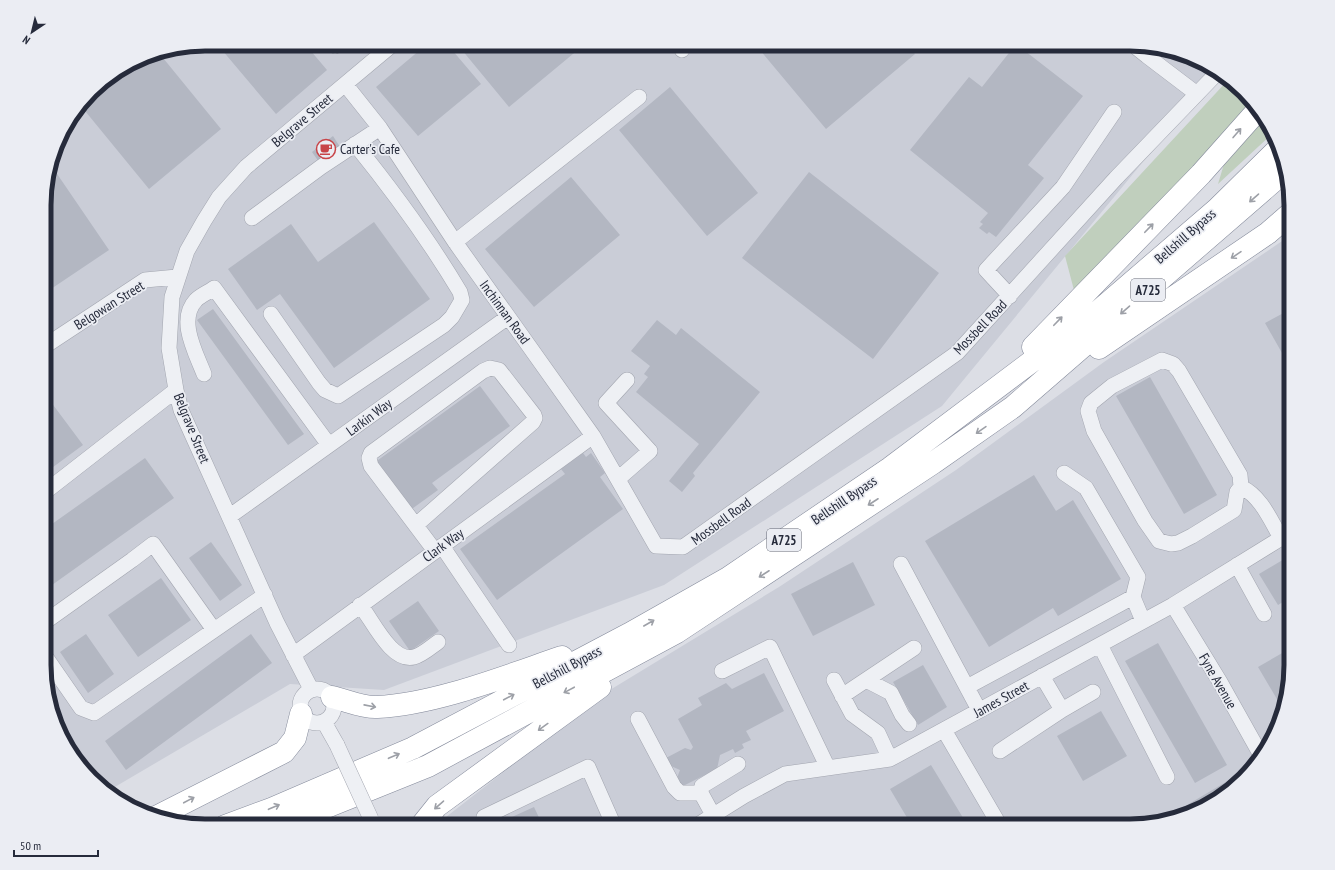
<svg xmlns="http://www.w3.org/2000/svg" width="1335" height="870" font-family="'PT Sans Narrow',sans-serif">
<style>
.built{fill:#cacdd7}
.green{fill:#c0cfbd}
.building{fill:#b3b7c2}
.lines{fill:none;stroke-linecap:round;stroke-linejoin:round}
.minor-casing{stroke:#a2a5af;stroke-width:16}
.highway-casing{stroke:#848a9b;stroke-width:23}
.minor{stroke:#eef0f4;stroke-width:15}
.highway{stroke:#fff;stroke-width:22}
.minor-bridge-casing{stroke:#a2a5af;stroke-width:16;stroke-linecap:butt}
.minor-bridge{stroke:#eef0f4;stroke-width:15}
.oneway{stroke:#9da0a7}
.labels{text-anchor:middle;dominant-baseline:central;stroke-width:3.5;stroke-linejoin:round;paint-order:stroke}
.shield{fill:#ebedf3;stroke:#616572;stroke-width:1}
.shield-label{font-size:13px;font-weight:bold;fill:#262b3b}
.street-label{font-size:14px;fill:#262b3b;stroke:#ebedf3}
.poi-label{font-size:14px;fill:#262b3b;stroke:#ebedf3;text-anchor:start}
.rim{fill:none;stroke:#262b3b;stroke-width:5}
</style>
<rect width="100%" height="100%" fill="#dcdee5"/>
<!-- built -->
<path class="built" d="M205,44H1131L1182,52L1220,71L1223,75L1142,163L942,406L664,585L384,690L290,684L108,791L66,746L45,686V184L61,133L99,84L143,56Z
M1291,235V676L1283,717L1264,755L1210,805L1141,826H444L446,817L605,693L779,587L956,470L1104,362Z"/>
<!-- green -->
<path class="green" d="M1228,80L1251,105L1075,294L1065,256Z
M1262,116L1270,125L1272,134L1218,184L1224,164Z"/>
<!-- building -->
<path class="building" d="M229,44H305L327,70L276,114L222,50Z
M427,44H447L481,84L418,136L376,87Z
M457,44H585L509,107Z
M755,44H906L915,54L826,129Z
M1016,44L1083,96L1028,165L1044,178L996,237L989,232L987,234L979,228L983,224L980,222L988,213L910,150L969,77L982,87Z
M159,53L221,129L149,189L81,106L99,84L143,56L147,61Z
M670,87L758,193L707,236L619,130Z
M333,136L340,147L319,162L312,152Z
M51,165L109,250L45,293V184Z
M809,172L939,273L873,359L742,258Z
M571,177L620,235L534,307L485,249Z
M374,222L430,299L334,368L280,294L257,310L228,269L291,224L318,262Z
M213,309L304,434L288,445L197,320Z
M1291,309V369L1265,323Z
M657,320L676,335L681,328L760,392L693,473L695,476L682,492L669,481L699,444L636,392L648,377L644,374L650,366L631,351Z
M1150,377L1217,495L1184,514L1116,396Z
M480,386L510,426L432,483L438,490L409,511L374,463Z
M45,394L83,445L45,473Z
M583,453L586,457L591,453L605,473L600,477L623,509L497,600L460,549L565,474L561,469Z
M145,458L174,498L45,590V529Z
M1034,475L1056,511L1073,500L1121,579L1058,616L1053,608L989,647L925,541Z
M211,542L242,585L220,601L189,558Z
M1291,555V597L1278,605L1259,574Z
M853,562L875,605L813,636L791,594Z
M161,578L191,620L138,657L108,615Z
M418,601L439,631L410,651L389,621Z
M86,634L114,674L88,693L60,652Z
M251,634L272,663L126,770L105,741Z
M1158,643L1227,765L1195,783L1125,661Z
M1291,648V676L1284,711L1258,667Z
M923,665L947,707L918,725L893,682Z
M764,673L784,711L746,731L751,740L742,744L744,748L735,753L733,749L720,755L717,769L681,787L677,778L680,770L671,766L666,758L685,748L691,750L693,747L678,719L702,705L698,698L726,683L732,689Z
M1101,711L1127,756L1083,781L1057,736Z
M931,765L968,826H912L890,789Z
M1236,776L1238,779L1210,805L1165,818Z
M534,807L543,826H492Z"/>
<g class="lines">
<defs>
<path id="minor" d="M334,44L335,46
M1132,44L1147,56
M1153,48L1147,56L1197,94
M682,50L683,44
M345,84L380,128L455,242L593,436L656,546L683,547L957,353L1116,178L1219,71
M252,218L321,167L380,128
M455,242L639,97
M1010,296L986,270L1063,187L1114,112
M271,314L319,383L325,390L338,396L444,325L452,317L462,300L460,292C429,240 393,191 355,144
M45,346L145,280L177,277
M1162,360L1173,364L1179,371L1240,475L1241,487L1237,492L1234,510L1192,536L1178,543L1171,544L1159,541L1145,521L1094,431L1088,411L1091,403L1112,386Z
M204,374C196,353 177,320 196,300C201,295 209,292 214,288L329,445
M1064,473L1086,488L1138,577L1133,597L1143,621
M618,479L650,451L606,403L627,380
M1241,487C1261,496 1271,521 1281,538
M45,492L176,390
M230,516L508,317
M416,525L533,422L535,418L534,415L499,370L490,368L483,371L371,453L369,458L371,466L435,551
M442,546L509,645
M901,564L979,710
M1237,565L1264,614
M360,605C372,619 391,663 414,657C422,655 431,647 438,642
M1173,605L1220,682L1262,757
M45,622L132,560L153,544L214,630
M1100,645L1167,777
M293,655L593,436
M45,656L81,708L94,713L265,595
M722,671L770,647L828,768
M834,680L852,714L878,733L890,759
M866,680L891,693L902,715L909,724
M967,687L1133,597
M300 706a17 17 0 1 1 34 0a17 17 0 1 1-34 0Z
M311,689L277,623L181,410L176,390L169,348L172,297L187,251L204,221L219,197L246,167L393,44
M842,696L914,648
M1062,710L1093,692
M638,719L674,787L680,793H701
M324,722L337,745
M944,730L1000,826
M1000,751L1062,710L1042,676
M713,815L701,793L702,786L738,764
M484,817L588,767L614,826
M696,826L744,796L785,774L890,759L1173,605L1291,532"/>
<path id="highway" d="M1033,347L1201,174L1257,111
M1099,348L1268,233L1291,213
M332,697C346,700 363,708 377,707C436,704 506,676 562,657
M154,818L284,752L295,738L301,714
M225,826L271,809L413,748L629,634L728,578L890,468L1095,314L1217,209L1277,150
M279,826L428,766L677,632L933,463L1013,407L1284,172
M421,826L437,806L600,687"/>
</defs>
<!-- minor casing -->
<use href="#minor" class="minor-casing"/>
<!-- highway casing -->
<use href="#highway" class="highway-casing"/>
<!-- minor -->
<use href="#minor" class="minor"/>
<!-- highway -->
<use href="#highway" class="highway"/>
<defs>
<path id="minor-bridge" d="M337,745L371,819"/>
</defs>
<!-- minor-bridge casing -->
<use href="#minor-bridge" class="minor-bridge-casing"/>
<!-- minor-bridge -->
<use href="#minor-bridge" class="minor-bridge"/>
</g>
<!-- one-way arrows -->
<defs><path id="oneway-shaft" d="M-6 0H5M1.5-3L5.5 0L1.5 3" fill="none" stroke-width="1.6" stroke-linecap="round" stroke-linejoin="round"/></defs>
<g class="oneway">
<use href="#oneway-shaft" transform="translate(1237 133) rotate(-49)"/>
<use href="#oneway-shaft" transform="translate(1254 198) rotate(139)"/>
<use href="#oneway-shaft" transform="translate(1149 228) rotate(-46)"/>
<use href="#oneway-shaft" transform="translate(1236 255) rotate(146)"/>
<use href="#oneway-shaft" transform="translate(1125 310) rotate(139)"/>
<use href="#oneway-shaft" transform="translate(1058 321) rotate(-46)"/>
<use href="#oneway-shaft" transform="translate(981 430) rotate(145)"/>
<use href="#oneway-shaft" transform="translate(873 502) rotate(147)"/>
<use href="#oneway-shaft" transform="translate(764 574) rotate(147)"/>
<use href="#oneway-shaft" transform="translate(649 623) rotate(-30)"/>
<use href="#oneway-shaft" transform="translate(569 690) rotate(152)"/>
<use href="#oneway-shaft" transform="translate(509 697) rotate(-28)"/>
<use href="#oneway-shaft" transform="translate(370 706) rotate(11)"/>
<use href="#oneway-shaft" transform="translate(543 727) rotate(144)"/>
<use href="#oneway-shaft" transform="translate(394 756) rotate(-23)"/>
<use href="#oneway-shaft" transform="translate(189 800) rotate(-28)"/>
<use href="#oneway-shaft" transform="translate(439 805) rotate(139)"/>
<use href="#oneway-shaft" transform="translate(274 807) rotate(-23)"/>
</g>
<!-- icons -->
<defs>
<symbol id="cafe-ring" viewBox="-11 -11 22 22"><circle r="9.5" fill="#ebedf3" stroke="#c84448" stroke-width="1.5"/><path d="M-5.5-4.5H6V0H3Q3 3.5 0 3.5H-2.5Q-5.5 3.5-5.5 0ZM3-3.2v2h1.7v-2ZM-6 4.5H4V6H-6Z" fill="#c84448"/></symbol>
</defs>
<g fill-rule="evenodd">
<use href="#cafe-ring" x="315" y="138" width="22" height="22"/>
</g>
<g class="labels">
<!-- shield labels -->
<g class="shield">
<rect x="1131" y="279" width="34" height="22" rx="3"/>
<rect x="767" y="529" width="34" height="22" rx="3"/>
</g>
<g class="shield-label">
<text x="1148" y="290">A725</text>
<text x="784" y="540">A725</text>
</g>
<!-- street labels -->
<g class="street-label">
<text transform="translate(302 120) rotate(-40)">Belgrave Street</text>
<text transform="translate(1185 236) rotate(-41)">Bellshill Bypass</text>
<text transform="translate(109 305) rotate(-32)">Belgowan Street</text>
<text transform="translate(505 312) rotate(54)">Inchinnan Road</text>
<text transform="translate(980 327) rotate(-46)">Mossbell Road</text>
<text transform="translate(369 417) rotate(-36)">Larkin Way</text>
<text transform="translate(192 428) rotate(68)">Belgrave Street</text>
<text transform="translate(844 500) rotate(-34)">Bellshill Bypass</text>
<text transform="translate(721 521) rotate(-36)">Mossbell Road</text>
<text transform="translate(443 545) rotate(-36)">Clark Way</text>
<text transform="translate(567 667) rotate(-28)">Bellshill Bypass</text>
<text transform="translate(1218 681) rotate(60)">Fyne Avenue</text>
<text transform="translate(1001 699) rotate(-29)">James Street</text>
</g>
<!-- poi labels -->
<g class="poi-label">
<text x="340" y="149">Carter's Cafe</text>
</g>
</g>
<!-- crop -->
<path d="M0 0H1335V870H0ZM205 51H1130A154 154 0 0 1 1284 205V665A154 154 0 0 1 1130 819H205A154 154 0 0 1 51 665V205A154 154 0 0 1 205 51Z" fill="#ebedf3" fill-rule="evenodd"/>
<path class="rim" d="M205 51H1130A154 154 0 0 1 1284 205V665A154 154 0 0 1 1130 819H205A154 154 0 0 1 51 665V205A154 154 0 0 1 205 51Z"/>
<!-- north arrow -->
<g transform="translate(32 32) rotate(215)" stroke="#ebedf3" stroke-width="3" paint-order="stroke">
<path d="M0-3L7 15L0 10L-7 15Z" fill="#262b3b"/>
<text y="-6" font-size="11" font-weight="bold" text-anchor="middle" fill="#262b3b">N</text>
</g>
<!-- scale -->
<path d="M14 850v6h84v-6" fill="none" stroke="#262b3b" stroke-width="2"/>
<text x="20" y="850" font-size="12" fill="#262b3b" stroke="#ebedf3" stroke-width="3" paint-order="stroke">50 m</text>
</svg>
